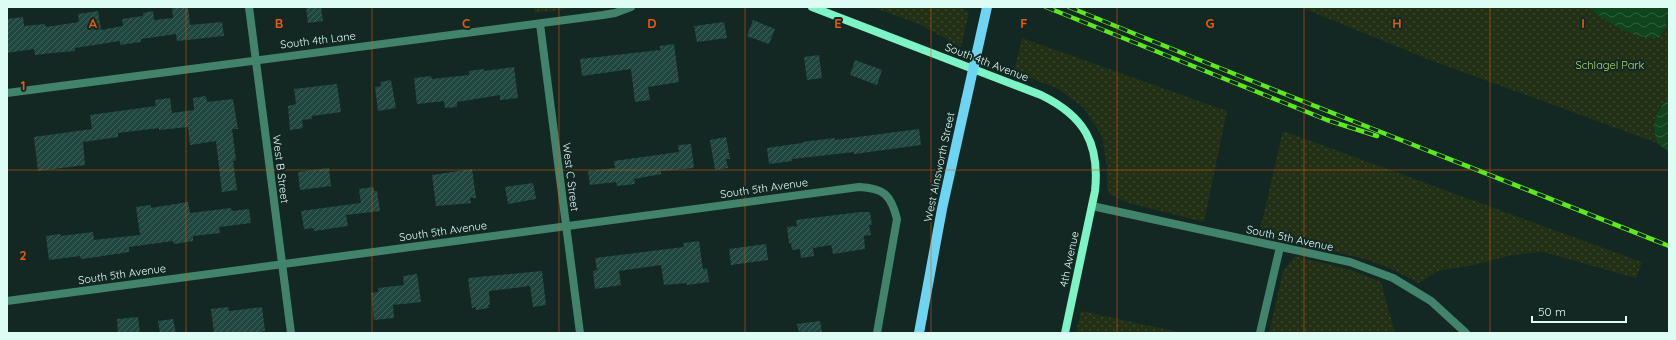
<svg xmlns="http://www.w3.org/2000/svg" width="1676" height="340" font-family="Quicksand,sans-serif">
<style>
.green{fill:url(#green-dots)}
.water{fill:url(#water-waves)}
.building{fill:url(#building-hatch)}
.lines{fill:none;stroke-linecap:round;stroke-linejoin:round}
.street{stroke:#42836b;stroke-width:8}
.secondary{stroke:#7cf4c6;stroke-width:8}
.primary{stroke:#6dd5f2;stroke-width:10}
.rail-casing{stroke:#5aeb19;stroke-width:4.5}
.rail{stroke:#132823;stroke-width:3;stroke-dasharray:9;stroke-linecap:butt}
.primary-bridge{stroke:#6dd5f2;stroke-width:10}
.grid{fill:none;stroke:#e8590c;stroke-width:1;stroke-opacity:0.55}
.labels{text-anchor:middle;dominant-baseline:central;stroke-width:4;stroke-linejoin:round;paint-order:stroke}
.street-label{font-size:11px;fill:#ddfcf3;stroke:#132823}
.park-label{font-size:11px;fill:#b3d76e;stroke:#132823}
.grid-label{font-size:13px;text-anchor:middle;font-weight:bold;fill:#e8590c;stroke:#132823;stroke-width:4;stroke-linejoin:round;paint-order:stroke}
</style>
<defs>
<pattern id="green-dots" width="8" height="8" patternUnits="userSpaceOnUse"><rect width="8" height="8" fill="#223116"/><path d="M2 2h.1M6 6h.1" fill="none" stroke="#37462d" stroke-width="1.8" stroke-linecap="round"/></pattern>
<pattern id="water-waves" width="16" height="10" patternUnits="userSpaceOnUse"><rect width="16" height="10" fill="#10441c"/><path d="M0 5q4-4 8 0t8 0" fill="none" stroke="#32603d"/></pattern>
<pattern id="building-hatch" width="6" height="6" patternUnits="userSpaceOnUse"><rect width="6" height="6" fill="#20473f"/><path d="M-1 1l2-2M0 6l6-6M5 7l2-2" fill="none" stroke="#40625b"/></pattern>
</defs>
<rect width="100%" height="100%" fill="#132823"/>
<!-- green -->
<path class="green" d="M534,7H581L535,13Z
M873,7H959L969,12L961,47L921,25Z
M1300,7H1669V97L1660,107L1654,134L1657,143L1430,60Z
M1022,38L1227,111L1204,222L1129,203L1110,195L1107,189V166L1102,136L1084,108L1057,88L1014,72Z
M1283,131L1642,262L1636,278L1543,252L1512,255L1473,265L1438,271L1419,283L1385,266L1361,258L1259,234Z
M1295,256L1351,270L1381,282L1395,333H1269L1283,271Z
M1081,311L1183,333H1076Z"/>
<!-- water -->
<path class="water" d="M1588,7H1669V10L1665,27L1660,37C1635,41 1607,22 1588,7Z
M1669,97V152L1657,143C1651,124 1656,111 1669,97Z"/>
<!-- building -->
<path class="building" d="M172,7H188L190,25L222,22L224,36L177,41L176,34L141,39V42L120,45V41L75,48V51L52,53L35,55L34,49L7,53V19L23,17L24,26L45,24L46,27L79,22L78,14L98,11L101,30L123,26L122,19L143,16V13L153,11L154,20L173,18Z
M306,7H321L323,21L308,23Z
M753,20L775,29L769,44L747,36Z
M724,22L727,38L697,42L694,26Z
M674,44L679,82L648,87L650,100L635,102L631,69L582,76L580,59L660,50V46Z
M819,55L822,78L807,80L804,57Z
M855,60L882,70L877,85L850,75Z
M514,67L518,98L500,100V95L457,102V107L445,108L444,101L417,104L414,78L431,76L432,79L469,75V71L484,69V71Z
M391,80L396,108L378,111L375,87L381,86L380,82Z
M337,84L341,112L312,116V119L302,120L303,128L290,130L288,106L296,104L294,89Z
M206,96L207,102L233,99L238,129H232L236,160L233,161L237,190L222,192L216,141L190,145L188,127L159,130V128L118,133V137L83,142L85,165L38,171L34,137L92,129L90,115L156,106L155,100L170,98L172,113L194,110L193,98Z
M919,129L921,145L854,154V152L792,159V161L769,164L767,148L802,143V142L835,138V140Z
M726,137L730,159H726L728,168L715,170L710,140Z
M691,144L694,168L661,171V174L634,179L635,184L617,186L616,182L590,185L588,171L615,168L614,161L679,152L678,145Z
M329,168L331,186L300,190L298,172Z
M472,169L476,198H470L471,203L436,206L432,175Z
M533,183L536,199L508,204L505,187Z
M374,187V191H377L380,211L346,215L348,226L314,231L313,228L304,229L301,211L361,203L359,189Z
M188,202L190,213L231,208L232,211L249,209L251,223L219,227L220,233L193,236V241L174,244L173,241L129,247V252L96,257L81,259L80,256L49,260L46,236L60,234L61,236L93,232L94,240L140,235L136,207L151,205V208Z
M860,212H870L872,225H869L871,235L864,236L865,249L833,254L831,245L813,248L814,256L801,258L800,249L792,250L791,243H789L787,227L797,226L796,220Z
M699,241L703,269L707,268L709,282L687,285L686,283L664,285L661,265L619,271L621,285L595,289L593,271L597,270L595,258L684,247L683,243Z
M766,244L768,260L731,265L729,249Z
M542,271L546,305L533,307L530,286L489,291L490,305H488L489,308L476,310V307L472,308L468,278Z
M417,274L421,302L393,305L394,318L374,320L371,293L378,292V288L404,285L403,276Z
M228,307L229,311L262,307L265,331H262V333H214L211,309Z
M138,317L140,333H118L117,319Z
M173,319L176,333H160L158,321Z
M820,321L822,333H799L797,324Z"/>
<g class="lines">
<!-- street -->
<path class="street" d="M249,7L291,333
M540,24L580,333
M7,93L603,15L615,13L631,7
M1092,206L1350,262L1393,278L1431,301L1466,333
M7,301L859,187C884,188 891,195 897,219L877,333
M1260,333L1280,247"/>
<!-- secondary -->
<path class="secondary" d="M812,7L1041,95C1084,116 1100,143 1095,191L1065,333"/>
<!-- primary -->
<path class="primary" d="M919,333L942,209L966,101"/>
<defs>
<path id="rail" d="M1046,7L1327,120L1377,136
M1069,7C1268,89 1469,166 1669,246"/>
</defs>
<!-- rail casing -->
<use href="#rail" class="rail-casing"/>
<!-- rail -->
<use href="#rail" class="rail"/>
<!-- primary-bridge -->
<path class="primary-bridge" d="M966,101L987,7"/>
</g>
<!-- grid -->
<path class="grid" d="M186,7V333M372,7V333M559,7V333M745,7V333M931,7V333M1117,7V333M1304,7V333M1490,7V333M7,170H1669"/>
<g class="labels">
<!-- street labels -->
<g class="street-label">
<text transform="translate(318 40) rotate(-7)">South 4th Lane</text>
<text transform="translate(987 62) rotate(21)">South 4th Avenue</text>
<text transform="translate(939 167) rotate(-78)">West Ainsworth Street</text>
<text transform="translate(281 169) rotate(83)">West B Street</text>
<text transform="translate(571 177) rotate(83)">West C Street</text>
<text transform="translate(764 188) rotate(-8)">South 5th Avenue</text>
<text transform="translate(443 231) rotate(-8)">South 5th Avenue</text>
<text transform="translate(1290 238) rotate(12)">South 5th Avenue</text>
<text transform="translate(1069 259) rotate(-78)">4th Avenue</text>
<text transform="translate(122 274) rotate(-8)">South 5th Avenue</text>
</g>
<!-- park labels -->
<g class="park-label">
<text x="1610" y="65">Schlagel Park</text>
</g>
</g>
<g class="grid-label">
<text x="93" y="28">A</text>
<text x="279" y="28">B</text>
<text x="466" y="28">C</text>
<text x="652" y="28">D</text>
<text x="838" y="28">E</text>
<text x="1024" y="28">F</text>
<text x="1210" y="28">G</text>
<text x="1397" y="28">H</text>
<text x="1583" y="28">I</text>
<text x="23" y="90">1</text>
<text x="23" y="260">2</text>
</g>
<!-- border -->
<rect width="1676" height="340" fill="none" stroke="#ddfcf3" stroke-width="16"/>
<!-- scale -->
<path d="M1532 316v6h94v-6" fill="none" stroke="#ddfcf3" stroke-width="2"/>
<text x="1538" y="316" font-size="12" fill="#ddfcf3" stroke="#132823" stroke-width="3" paint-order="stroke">50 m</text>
</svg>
